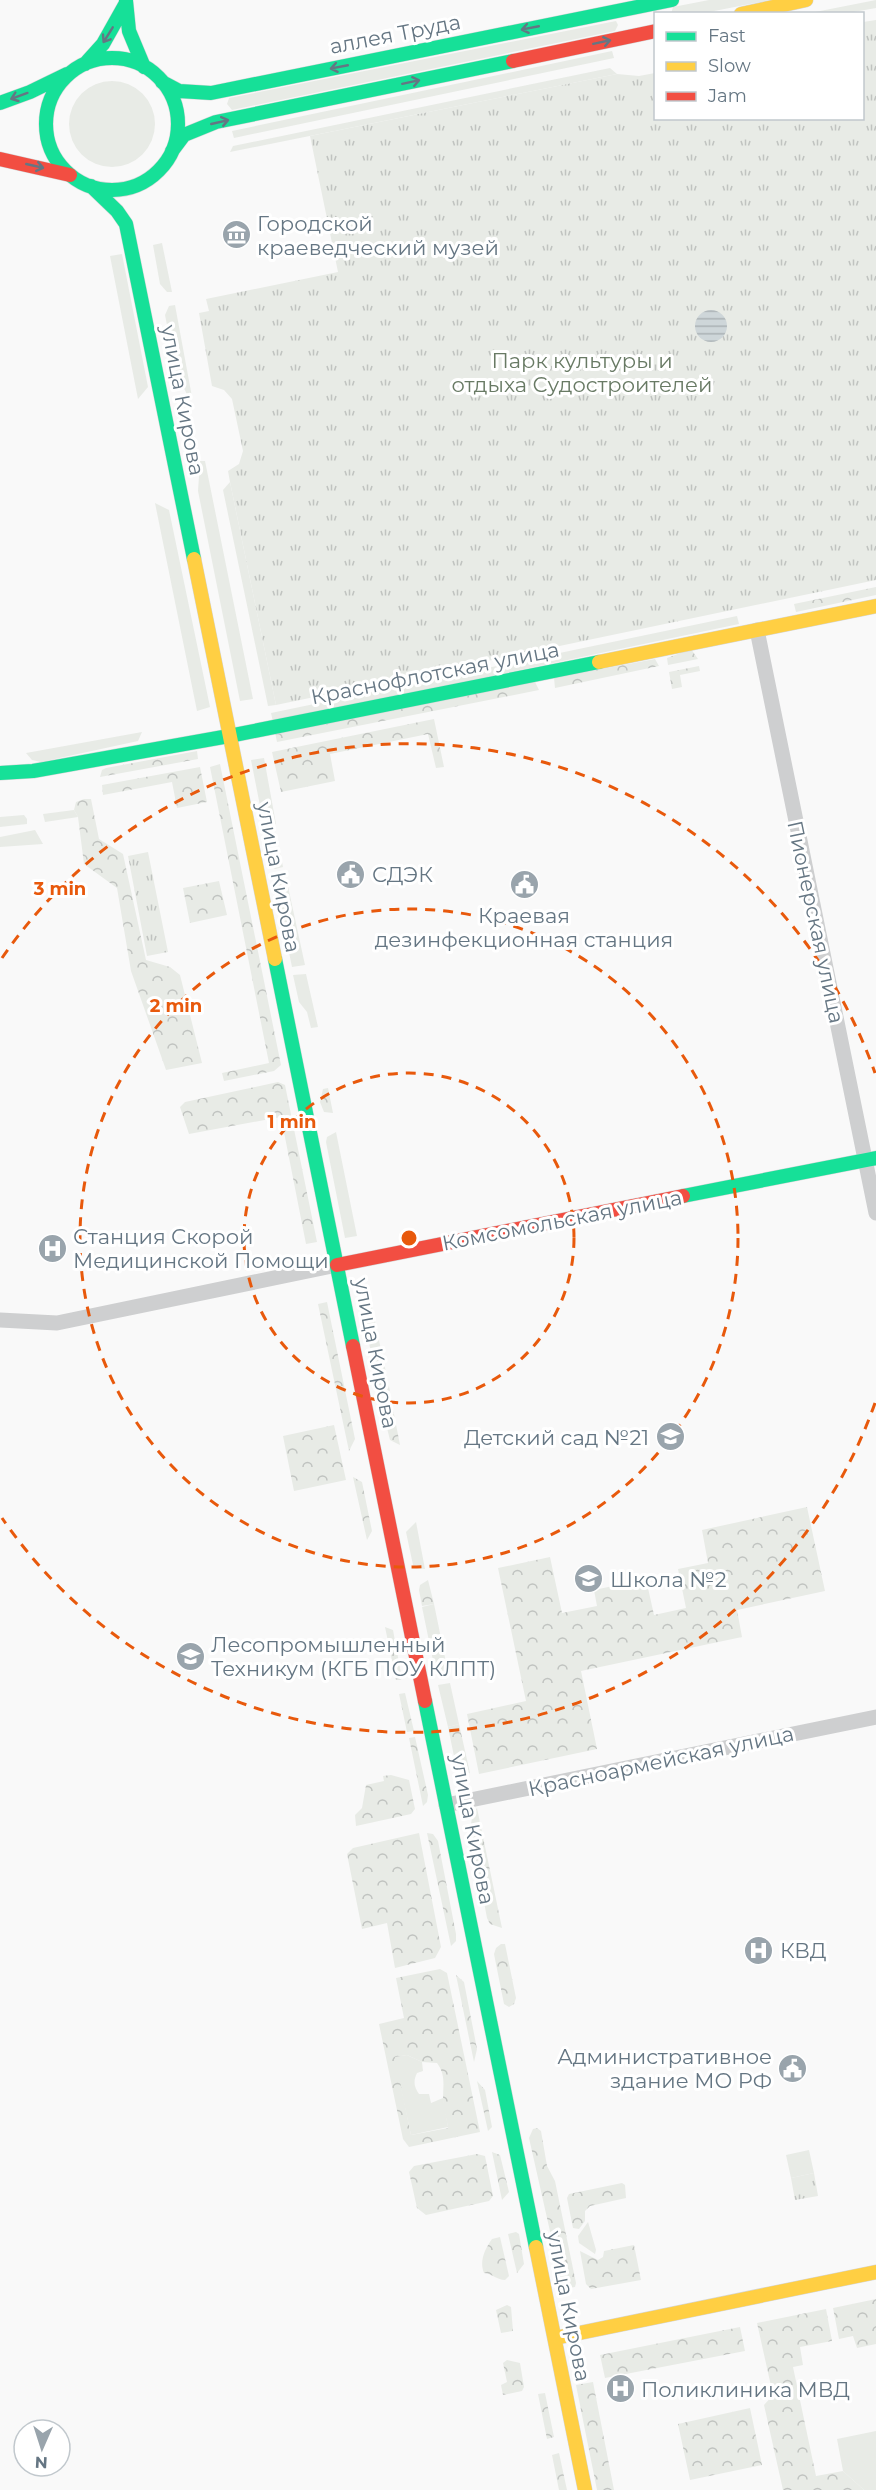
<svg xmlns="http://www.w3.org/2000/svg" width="876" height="2490" font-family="Montserrat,sans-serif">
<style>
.grass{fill:#e8ebe6}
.forest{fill:url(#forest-crowns);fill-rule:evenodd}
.park{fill:url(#park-tufts)}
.water{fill:url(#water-rules)}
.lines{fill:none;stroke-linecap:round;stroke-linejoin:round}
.fast-casing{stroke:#d5d6d7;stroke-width:15}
.slow-casing{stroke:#d5d6d7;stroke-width:15}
.jam-casing{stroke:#d5d6d7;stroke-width:15}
.street{stroke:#cecfd0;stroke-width:15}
.fast{stroke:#16e098;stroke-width:14}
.slow{stroke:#ffcf43;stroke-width:14}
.jam{stroke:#f24e42;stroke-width:14}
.oneway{stroke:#657683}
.ring{fill:none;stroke:#e8590c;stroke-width:3;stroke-dasharray:10 8}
.labels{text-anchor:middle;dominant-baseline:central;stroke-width:6;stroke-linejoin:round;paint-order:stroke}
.street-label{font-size:21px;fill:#657683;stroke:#fff}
.poi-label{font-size:21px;fill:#657683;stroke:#fff;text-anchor:start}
.park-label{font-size:21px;fill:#687a64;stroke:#fff}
.centre{fill:#e8590c;stroke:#fff;stroke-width:3}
.ring-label{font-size:18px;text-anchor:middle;font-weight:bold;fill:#e8590c;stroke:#fff;stroke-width:6;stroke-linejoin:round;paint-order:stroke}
</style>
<defs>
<pattern id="forest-crowns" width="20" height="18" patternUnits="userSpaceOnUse" patternTransform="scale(1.5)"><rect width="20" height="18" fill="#e8ebe6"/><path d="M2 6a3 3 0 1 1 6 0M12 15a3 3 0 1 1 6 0" fill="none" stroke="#c0c3c0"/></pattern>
<pattern id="park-tufts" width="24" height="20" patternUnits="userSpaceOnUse" patternTransform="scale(1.5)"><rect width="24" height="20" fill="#e8ebe6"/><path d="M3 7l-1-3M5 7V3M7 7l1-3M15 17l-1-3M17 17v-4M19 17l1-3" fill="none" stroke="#c0c3c0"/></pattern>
<pattern id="water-rules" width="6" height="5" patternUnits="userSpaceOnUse" patternTransform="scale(1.5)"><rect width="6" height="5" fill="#ced6d9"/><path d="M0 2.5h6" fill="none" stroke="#abb2b5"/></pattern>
</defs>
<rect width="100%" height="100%" fill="#f9f9f9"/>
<!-- grass -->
<path class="grass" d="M709,0H770L704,13L671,14L673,7Z
M876,0V8L848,13H810Z
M616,21L618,25L615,31L232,110L227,104L229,98Z
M612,51L614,58L234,138L232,131Z
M610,68L617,74L230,152L233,146Z
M69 124a43 43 0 1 1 86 0a43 43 0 1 1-86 0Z
M162,243L172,292H167L160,284L153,245Z
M122,254L148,387L138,399L110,256Z
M175,305L192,397H188L176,370L165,315L169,306Z
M200,461H205L253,699L240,701L198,491Z
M230,482L276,705L268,706L223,490Z
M155,503L169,510L210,707L197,711Z
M737,616L739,624L273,722L271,713Z
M142,732L138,741L41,762L32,760L26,753Z
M264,758L276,824L264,826L251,760Z
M74,810L78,817L45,822L43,814Z
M24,815L27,819V824L0,827V817Z
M35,830L43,844L0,847V837Z
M279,848L283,867L275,869L270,865L267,851Z
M287,882L305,965L292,967L276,889L277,884Z
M306,974L318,1027L311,1028L307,1012L299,1002L293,975Z
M336,1132L357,1236L345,1238L326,1142L327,1137Z
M369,1294L390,1391L383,1390L377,1384L360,1296Z
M416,1522L425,1569L415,1568L413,1565L406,1532Z
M434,1604L448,1672L436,1675L422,1607Z
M450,1683L459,1724L448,1727L438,1685Z
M407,2055L422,2062L423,2071L417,2073C413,2081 414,2087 419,2094H429L431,2103L443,2098L448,2127L411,2135L394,2057Z
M809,2150L814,2173L791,2178L786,2155Z
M588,2222L596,2250L595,2254L579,2243L578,2236Z
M876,2431V2490H864L843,2471L837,2439Z"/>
<!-- forest -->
<path class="forest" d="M876,587V595L796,612L794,604Z
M691,649L698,659L668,665L667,658Z
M655,659L659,666L555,688L554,678Z
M699,666L700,671L680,675L682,687L672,689L669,672Z
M535,682L539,690L277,742L275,732Z
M434,719L444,767L436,768L428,734L330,754L335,781L281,792L272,752Z
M197,751L198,759L100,777L102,770L106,768Z
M220,764L281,1065L274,1071L224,1081L222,1073L269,1063L210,767Z
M200,767L207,802L177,808L172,782L103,795L102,785Z
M84,799H91L99,839L123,854L146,960L170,967L180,975L202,1063L166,1070L131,971L117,888L84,864L78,817L74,810L76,802Z
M219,881L227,915L190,923L183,888Z
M278,1082L285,1085L317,1242L306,1244L281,1117L189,1134L180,1107L185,1102Z
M328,1088L333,1113L324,1112L320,1102L323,1089Z
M327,1302L355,1439L349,1451L318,1304Z
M393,1409L400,1445L390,1440C388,1430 381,1414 393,1409Z
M334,1425L346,1480L294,1491L283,1436Z
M353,1477L362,1482L372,1531L367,1540Z
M807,1507L825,1591L737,1610L742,1637L581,1671L597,1749L479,1774L467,1714L526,1701L498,1568L550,1557L562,1613L597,1606L594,1590L646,1579L654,1615L686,1608L678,1569L708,1563L702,1530Z
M428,1580L434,1604L422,1606L419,1590L420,1585Z
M385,1627L393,1630L402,1679L396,1680Z
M405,1693L414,1731L407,1732L399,1694Z
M459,1724L470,1773L462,1774L458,1772L456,1766L448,1727Z
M415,1737L428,1795L427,1802L423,1806L409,1738Z
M391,1775L409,1780L415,1809L411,1814L356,1826L355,1815L362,1808L366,1785L384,1781L383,1776Z
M477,1808L502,1928L490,1924L487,1918L470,1829L473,1813Z
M419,1833L441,1947L435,1958L395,1968L387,1923L362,1929L347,1854L353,1848Z
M427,1833L433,1834L438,1841L456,1934V1941L451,1946Z
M501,1944H505L516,1998L514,2004L509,2007L504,2004L494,1954L496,1948Z
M440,1969L447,1973L480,2132L409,2147L403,2139L379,2024L404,2018L396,1978ZM407,2055L422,2062L437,2063C446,2075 443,2086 443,2099C443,2108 447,2119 448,2128L411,2135L395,2057Z
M456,1975L464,1982L477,2049L474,2062Z
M477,2081L485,2090L492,2127L488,2131Z
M537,2128L541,2131L547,2166L555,2181L576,2283L575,2287L563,2289L529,2138L533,2129Z
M492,2152L500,2155L509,2192L502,2200Z
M477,2154L485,2156L493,2196L489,2201L426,2215L417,2208L409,2172L414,2166Z
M622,2183L625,2185L626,2198L590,2206L585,2211V2221L579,2229L573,2228L567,2198L569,2194Z
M516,2232L519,2234L524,2264L517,2273L508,2234Z
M500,2237L509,2276L505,2280C497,2280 493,2274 484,2273C479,2261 485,2249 492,2239Z
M634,2245L641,2280L591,2289L586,2284L580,2251L598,2260L603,2257L604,2251Z
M876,2299V2344L857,2348L853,2336L839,2339L833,2308Z
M507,2305L511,2307L513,2331L501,2333L496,2310Z
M826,2309L832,2341L800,2347L803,2365L793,2367L816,2476L843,2471L864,2490H783L764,2405L773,2395L757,2323Z
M740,2327L745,2351L605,2378L600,2355Z
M507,2360L520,2363L524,2387L522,2391L503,2395L501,2385L507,2382L503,2363Z
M593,2382L614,2490H597L576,2385Z
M545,2393L554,2437L547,2439L538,2394Z
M750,2408L762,2465L690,2480L678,2424Z
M559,2453L567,2490H559L552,2455Z"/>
<!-- park -->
<path class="park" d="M876,20V580L276,705L230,482L228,471L239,464L243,451L232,399L224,390L212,386L199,313L209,311L206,299L338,272L310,136L617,74L639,76L655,73L656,118H862L863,22Z
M148,852L168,952L147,956L128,856Z
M814,2173L818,2196L795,2200L791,2178Z"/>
<!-- water -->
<path class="water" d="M695 326a16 16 0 1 1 32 0a16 16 0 1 1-32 0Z"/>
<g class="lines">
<defs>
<path id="fast" d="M126,1L129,31L144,67
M46 124a66 66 0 1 1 132 0a66 66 0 1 1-132 0Z
M85,64L103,44L126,3
M162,82L179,91L211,93L672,0
M0,103L30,92L67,74
M172,151L184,135L216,122L513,61
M91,186L117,211L126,224L194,559
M0,773L33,771L229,736L599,662
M275,959L353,1346
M683,1196L876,1158
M425,1701L536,2247"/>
<path id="slow" d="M741,14L806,0
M194,559L275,959
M599,662L876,606
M536,2247L585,2490
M555,2338L876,2272"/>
<path id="jam" d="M513,61L656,31
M0,159L70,175
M337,1265L683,1196
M353,1346L425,1701"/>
</defs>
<!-- fast casing -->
<use href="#fast" class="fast-casing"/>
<!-- slow casing -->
<use href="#slow" class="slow-casing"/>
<!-- jam casing -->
<use href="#jam" class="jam-casing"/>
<!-- street -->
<path class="street" d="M757,630L876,1213
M0,1320L57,1323L337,1265
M446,1805L876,1717"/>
<!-- fast -->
<use href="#fast" class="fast"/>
<!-- slow -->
<use href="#slow" class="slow"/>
<!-- jam -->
<use href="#jam" class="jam"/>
</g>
<!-- one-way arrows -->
<defs><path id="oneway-shaft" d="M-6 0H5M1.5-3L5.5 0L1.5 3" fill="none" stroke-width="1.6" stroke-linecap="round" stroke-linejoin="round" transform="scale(1.5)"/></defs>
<g class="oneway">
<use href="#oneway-shaft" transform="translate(530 28) rotate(169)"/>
<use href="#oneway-shaft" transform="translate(108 35) rotate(122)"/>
<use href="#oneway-shaft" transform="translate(602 42) rotate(-12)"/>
<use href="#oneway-shaft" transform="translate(339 67) rotate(169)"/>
<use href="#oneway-shaft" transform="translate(411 82) rotate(-12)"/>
<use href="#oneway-shaft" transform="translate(19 96) rotate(160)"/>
<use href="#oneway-shaft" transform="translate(220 122) rotate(-13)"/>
<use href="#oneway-shaft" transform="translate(35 166) rotate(13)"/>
</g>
<!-- distance rings -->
<g class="ring">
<circle cx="409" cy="1238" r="165"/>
<circle cx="409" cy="1238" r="329"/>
<path d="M875 1403A494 494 0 0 1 2 1518M2 958A494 494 0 0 1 875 1073"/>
</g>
<!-- icons -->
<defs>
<symbol id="museum-disc" viewBox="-11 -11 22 22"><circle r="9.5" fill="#99a4ac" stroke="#fff"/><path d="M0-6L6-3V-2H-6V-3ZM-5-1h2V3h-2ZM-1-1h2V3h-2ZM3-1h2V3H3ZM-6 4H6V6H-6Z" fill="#fff"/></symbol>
<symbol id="civic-disc" viewBox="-11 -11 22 22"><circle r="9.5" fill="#99a4ac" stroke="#fff"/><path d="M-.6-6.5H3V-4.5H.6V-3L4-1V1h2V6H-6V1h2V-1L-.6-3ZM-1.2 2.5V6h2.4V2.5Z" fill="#fff"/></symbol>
<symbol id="hospital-disc" viewBox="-11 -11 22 22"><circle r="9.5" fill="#99a4ac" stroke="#fff"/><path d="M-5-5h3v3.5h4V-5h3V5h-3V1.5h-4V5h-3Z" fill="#fff"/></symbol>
<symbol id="school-disc" viewBox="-11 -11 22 22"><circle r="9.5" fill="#99a4ac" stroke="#fff"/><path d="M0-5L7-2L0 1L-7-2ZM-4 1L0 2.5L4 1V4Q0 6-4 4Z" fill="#fff"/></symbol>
<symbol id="university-disc" viewBox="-11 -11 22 22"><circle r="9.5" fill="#99a4ac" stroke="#fff"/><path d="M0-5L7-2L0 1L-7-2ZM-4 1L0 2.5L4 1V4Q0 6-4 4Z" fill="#fff"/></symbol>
</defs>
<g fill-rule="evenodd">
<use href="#museum-disc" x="220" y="218" width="33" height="33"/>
<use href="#civic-disc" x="334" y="858" width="33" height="33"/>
<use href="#civic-disc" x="508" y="868" width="33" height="33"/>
<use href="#hospital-disc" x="36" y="1232" width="33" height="33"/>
<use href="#school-disc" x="654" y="1420" width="33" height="33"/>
<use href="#school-disc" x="572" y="1562" width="33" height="33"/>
<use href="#university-disc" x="174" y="1640" width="33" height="33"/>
<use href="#hospital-disc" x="742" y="1934" width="33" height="33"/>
<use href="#civic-disc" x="776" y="2052" width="33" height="33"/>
<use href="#hospital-disc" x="604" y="2372" width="33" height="33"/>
</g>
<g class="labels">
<!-- street labels -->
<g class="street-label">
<text transform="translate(395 34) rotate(-11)">аллея Труда</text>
<text transform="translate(183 400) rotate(79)">улица Кирова</text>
<text transform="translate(435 673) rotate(-11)">Краснофлотская улица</text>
<text transform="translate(279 877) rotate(79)">улица Кирова</text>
<text transform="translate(816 922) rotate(78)">Пионерская улица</text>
<text transform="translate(562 1220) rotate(-11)">Комсомольская улица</text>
<text transform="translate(376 1353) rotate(79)">улица Кирова</text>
<text transform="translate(661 1761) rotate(-12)">Красноармейская улица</text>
<text transform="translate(473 1829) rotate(79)">улица Кирова</text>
<text transform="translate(569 2306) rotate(79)">улица Кирова</text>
</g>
<!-- poi labels -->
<g class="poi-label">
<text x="257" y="223">Городской<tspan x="257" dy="24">краеведческий музей</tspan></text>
<text x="372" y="874">СДЭК</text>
<text x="524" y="915" text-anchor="middle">Краевая<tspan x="524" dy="24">дезинфекционная станция</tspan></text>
<text x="73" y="1236">Станция Скорой<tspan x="73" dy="24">Медицинской Помощи</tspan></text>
<text x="649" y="1437" text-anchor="end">Детский сад №21</text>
<text x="610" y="1579">Школа №2</text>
<text x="211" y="1644">Лесопромышленный<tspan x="211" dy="24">Техникум (КГБ ПОУ КЛПТ)</tspan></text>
<text x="780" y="1950">КВД</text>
<text x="772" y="2056" text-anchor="end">Административное<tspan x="772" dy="24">здание МО РФ</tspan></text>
<text x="641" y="2389">Поликлиника МВД</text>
</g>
<!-- park labels -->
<g class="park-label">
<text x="582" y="360">Парк культуры и<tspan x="582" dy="24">отдыха Судостроителей</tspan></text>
</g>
</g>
<circle cx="409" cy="1238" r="9" class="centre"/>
<g class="ring-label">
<text x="60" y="895">3 min</text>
<text x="176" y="1012">2 min</text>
<text x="292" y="1128">1 min</text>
</g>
<!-- legend -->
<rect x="654" y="12" width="210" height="108" fill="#ffffff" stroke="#c1c8cd" stroke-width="1.5"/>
<rect x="666" y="32" width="30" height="9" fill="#16e098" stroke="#c1c8cd" stroke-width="1.5"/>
<text x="708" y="42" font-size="18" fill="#657683">Fast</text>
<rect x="666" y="62" width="30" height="9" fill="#ffcf43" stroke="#c1c8cd" stroke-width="1.5"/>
<text x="708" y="72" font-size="18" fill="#657683">Slow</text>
<rect x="666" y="92" width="30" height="9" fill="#f24e42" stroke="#c1c8cd" stroke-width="1.5"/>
<text x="708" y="102" font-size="18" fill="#657683">Jam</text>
<!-- north arrow -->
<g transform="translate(42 2448) rotate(183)"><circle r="28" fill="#ffffff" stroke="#c1c8cd" stroke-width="1.5"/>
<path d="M0-4.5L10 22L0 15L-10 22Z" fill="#99a4ac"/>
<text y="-9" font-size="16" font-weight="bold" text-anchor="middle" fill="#657683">N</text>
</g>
</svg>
